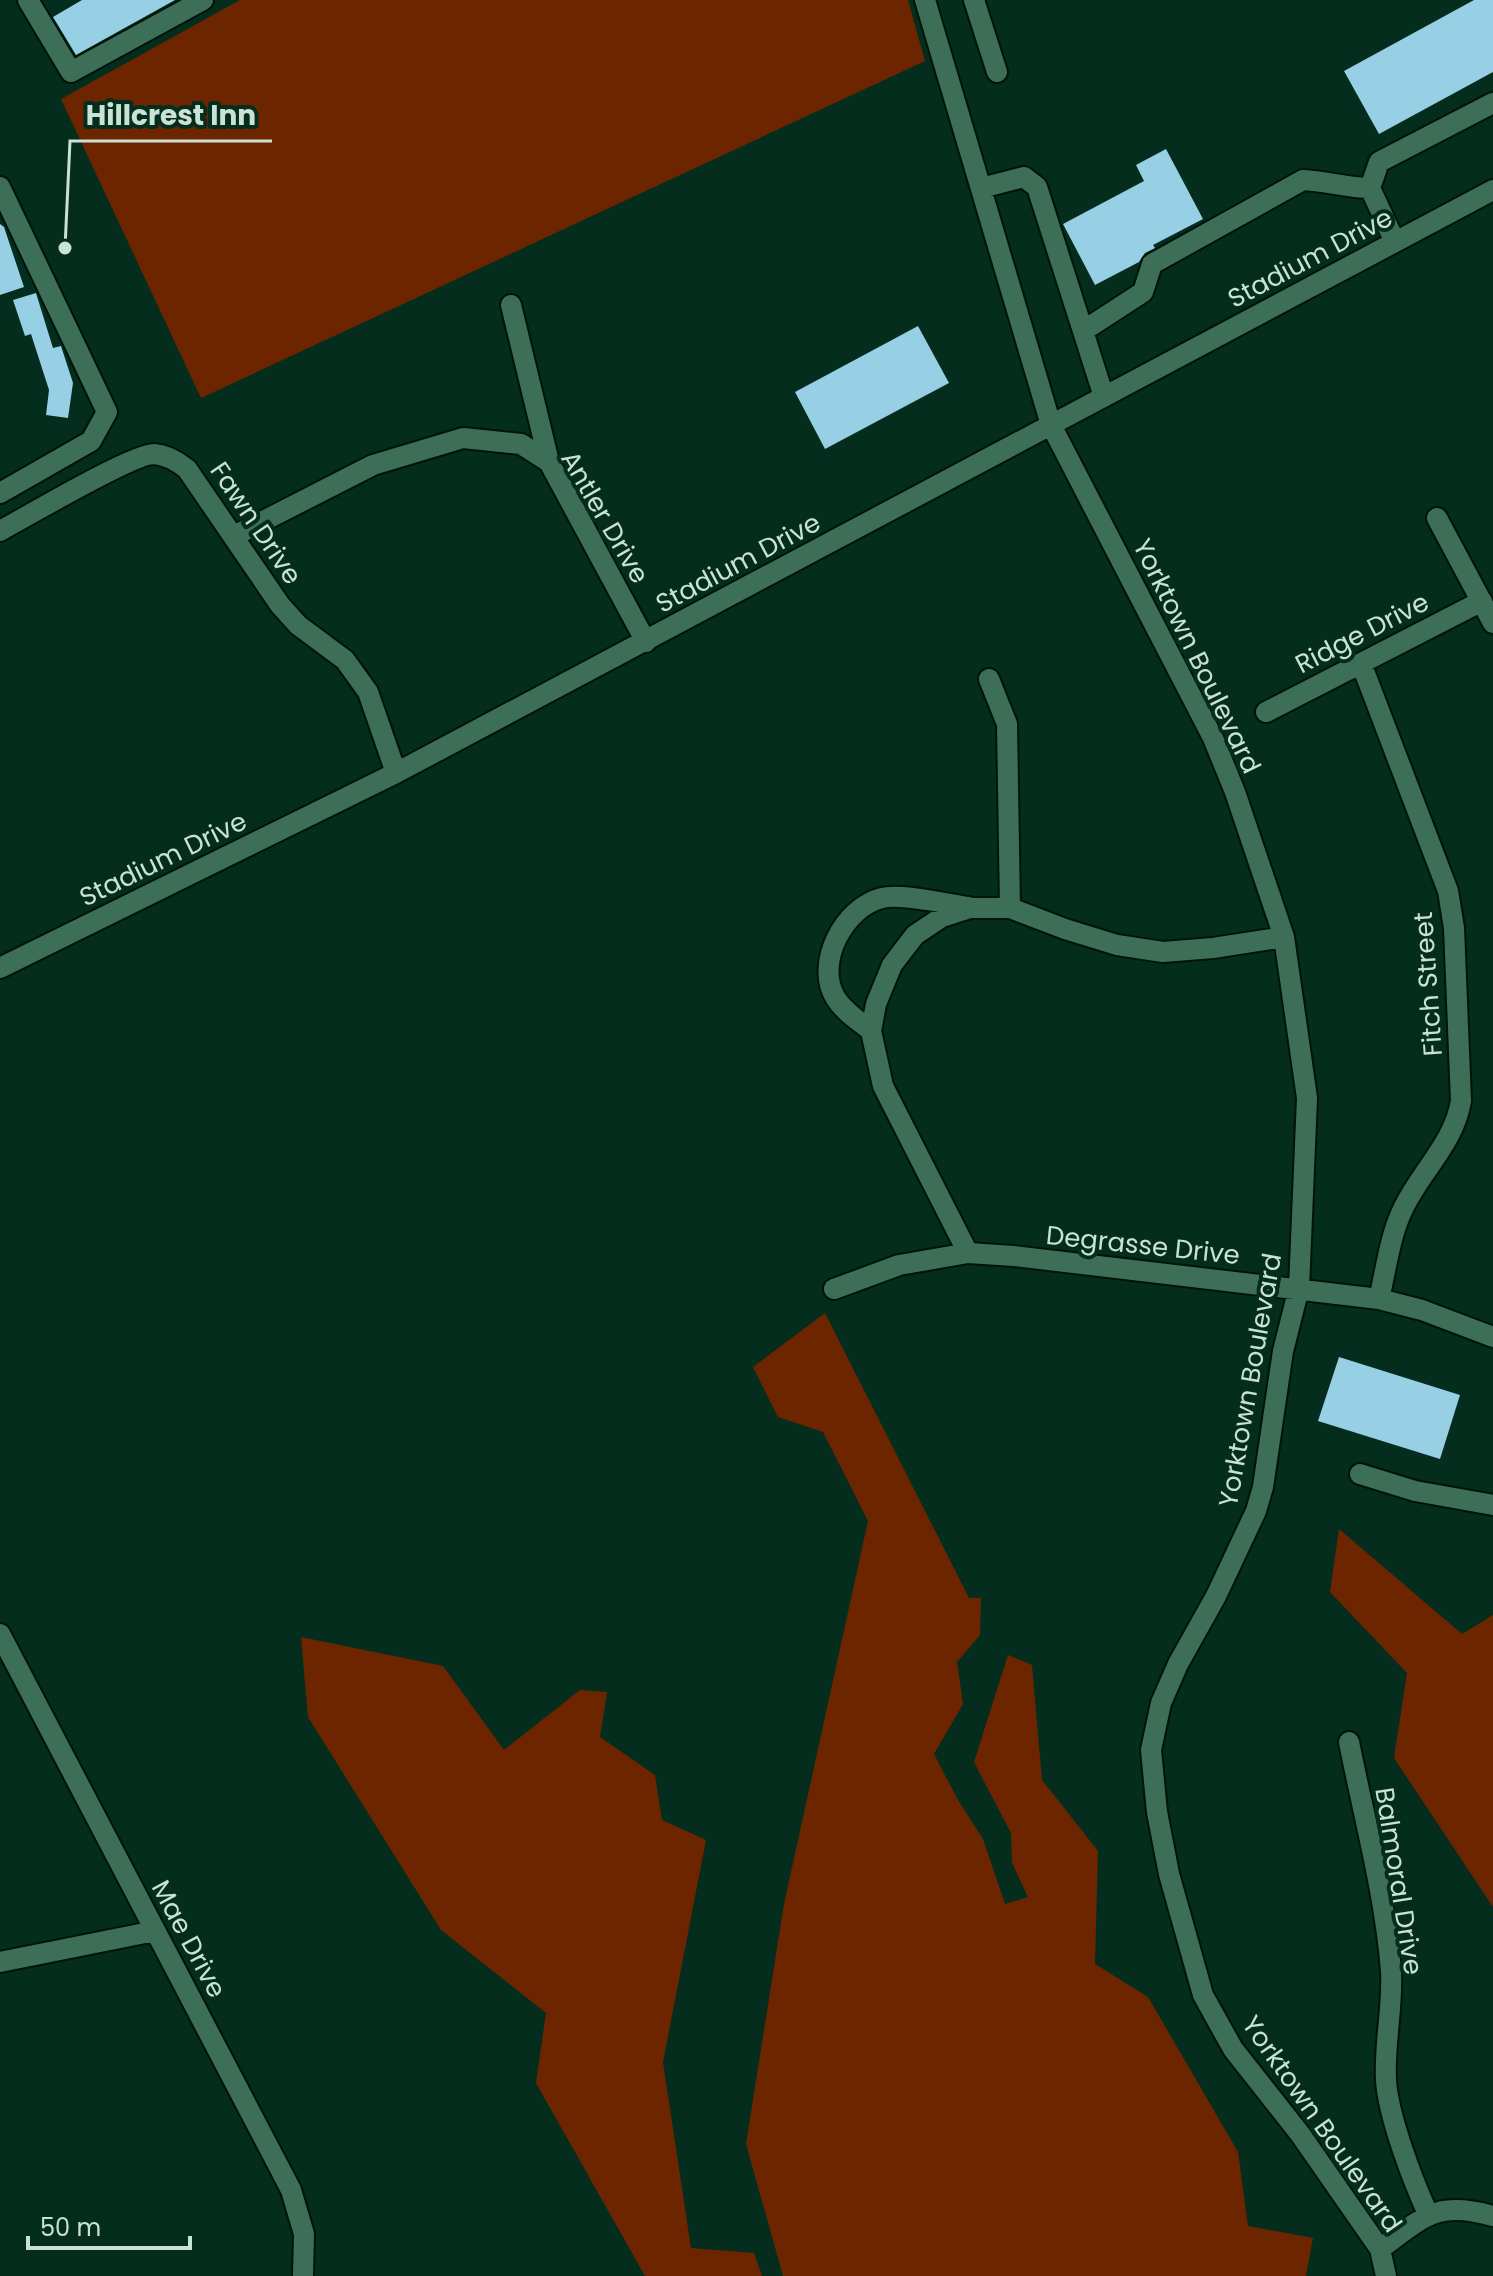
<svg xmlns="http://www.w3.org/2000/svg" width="1493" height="2276" font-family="Poppins,sans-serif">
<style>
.green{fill:#6d2500}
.building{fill:#97cfe5}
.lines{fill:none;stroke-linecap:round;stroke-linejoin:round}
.minor-casing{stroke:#00140a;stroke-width:24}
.minor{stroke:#3d6f58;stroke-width:20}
.labels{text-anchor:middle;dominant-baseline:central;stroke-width:8;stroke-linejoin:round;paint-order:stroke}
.street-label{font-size:26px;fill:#c9e2d5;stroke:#052d1e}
.leader{fill:none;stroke:#c9e2d5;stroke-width:3}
.callout-dot{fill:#c9e2d5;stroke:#052d1e;stroke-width:3}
.callout-label{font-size:28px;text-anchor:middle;font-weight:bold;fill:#c9e2d5;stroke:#052d1e;stroke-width:8;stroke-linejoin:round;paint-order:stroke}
</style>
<rect width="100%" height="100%" fill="#052d1e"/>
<!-- green -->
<path class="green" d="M240,0H908L925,61L201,398L61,99Z
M825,1313L969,1598H981L980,1635L957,1662L963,1704L934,1754L958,1800L983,1839L1005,1904L1028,1897L1012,1863L1011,1833L974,1762L1008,1655L1032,1665L1042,1780L1098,1851L1095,1964L1148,1997L1238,2152L1248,2226L1313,2238L1306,2276H783L746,2144L784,1904L868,1521L823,1432L778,1417L753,1367Z
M1339,1529L1462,1634L1493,1615V1907L1394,1758L1407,1673L1330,1592Z
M301,1637L443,1666L504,1750L580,1690L607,1692L600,1737L655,1775L662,1820L706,1840L663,2062L691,2248L754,2253L762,2276H645L536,2083L546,2013L441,1930L308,1717Z"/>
<!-- building -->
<path class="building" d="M82,0H175L76,55L53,17Z
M1474,0H1493V72L1379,134L1344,71Z
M1166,149L1203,219L1153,245L1155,248L1145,253L1139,262L1095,285L1063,224L1144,181L1136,165Z
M0,224L4,227L24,287L0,295Z
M36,293L53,348L61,346L73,383L68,418L46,415L49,390L31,334L25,336L13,300Z
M918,326L949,383L825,449L795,392Z
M1339,1357L1460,1395L1440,1459L1318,1421Z"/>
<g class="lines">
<defs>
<path id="minor" d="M28,0L71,72L203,0
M925,0L1051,425L1213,738L1235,792L1284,937L1307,1098L1299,1288L1283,1351L1263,1487L1256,1511L1216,1596L1178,1664L1161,1703L1151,1750L1157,1812L1169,1874L1203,1995L1233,2049L1300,2134L1380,2249L1386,2276
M974,0L997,72
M0,187L107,412L91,441L0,493
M981,188L1024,177L1037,187L1104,397
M1395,242L1370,188L1379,162L1493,103
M511,305L549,462
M1083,331L1143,292L1152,264L1303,180C1326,181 1347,188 1370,188
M1437,518L1493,623
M0,531C26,517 132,454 154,454C167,455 177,461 187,469L280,605L298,625L345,660L368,692L396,773
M234,536L373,465L463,438L521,444L549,462L646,642
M1361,663L1448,891L1454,928L1461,1101C1454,1143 1421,1171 1403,1209C1390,1235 1386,1270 1379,1299
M989,679L1007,724L1010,908
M1266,712L1482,601
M0,968L396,773L1493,190
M871,1031C859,1021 843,1011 835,997C815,963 844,907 882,898C901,893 947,904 968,907
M968,1253L883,1086L871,1031L876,1004L892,965L915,935L942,917L970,908H1010L1065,929L1117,945L1163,952L1213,948L1284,937
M834,1289L899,1265L968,1253L1014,1256L1379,1299L1422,1310L1493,1337
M1360,1474L1415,1491L1493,1505
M0,1634L291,2190L304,2234L303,2276
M1349,1742C1364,1818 1385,1894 1391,1971C1393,2008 1384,2044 1386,2080C1388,2116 1413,2181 1428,2214
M0,1962L155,1931
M1380,2249C1424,2217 1436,2200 1493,2216"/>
</defs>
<!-- minor casing -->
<use href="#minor" class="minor-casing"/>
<!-- minor -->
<use href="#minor" class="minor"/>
</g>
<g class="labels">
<!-- street labels -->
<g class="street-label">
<text transform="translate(1310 258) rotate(-28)">Stadium Drive</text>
<text transform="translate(605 517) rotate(60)">Antler Drive</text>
<text transform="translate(256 523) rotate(56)">Fawn Drive</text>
<text transform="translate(738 563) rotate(-28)">Stadium Drive</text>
<text transform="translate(1362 633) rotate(-27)">Ridge Drive</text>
<text transform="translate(1197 656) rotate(64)">Yorktown Boulevard</text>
<text transform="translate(163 859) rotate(-26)">Stadium Drive</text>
<text transform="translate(1428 984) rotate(-94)">Fitch Street</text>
<text transform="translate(1143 1245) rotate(6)">Degrasse Drive</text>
<text transform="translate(1250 1380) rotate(-80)">Yorktown Boulevard</text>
<text transform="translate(1399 1881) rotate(81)">Balmoral Drive</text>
<text transform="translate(189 1939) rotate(62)">Mae Drive</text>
<text transform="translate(1322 2124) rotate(55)">Yorktown Boulevard</text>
</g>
</g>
<!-- callouts -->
<path class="leader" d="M65 248L70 141H272"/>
<circle class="callout-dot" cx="65" cy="248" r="8"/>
<g class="callout-label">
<text x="171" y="125">Hillcrest Inn</text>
</g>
<!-- scale -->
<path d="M28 2236v12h162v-12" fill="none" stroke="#c9e2d5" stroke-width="4"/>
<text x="40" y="2236" font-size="24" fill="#c9e2d5" stroke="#052d1e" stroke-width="6" paint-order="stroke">50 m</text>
</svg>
